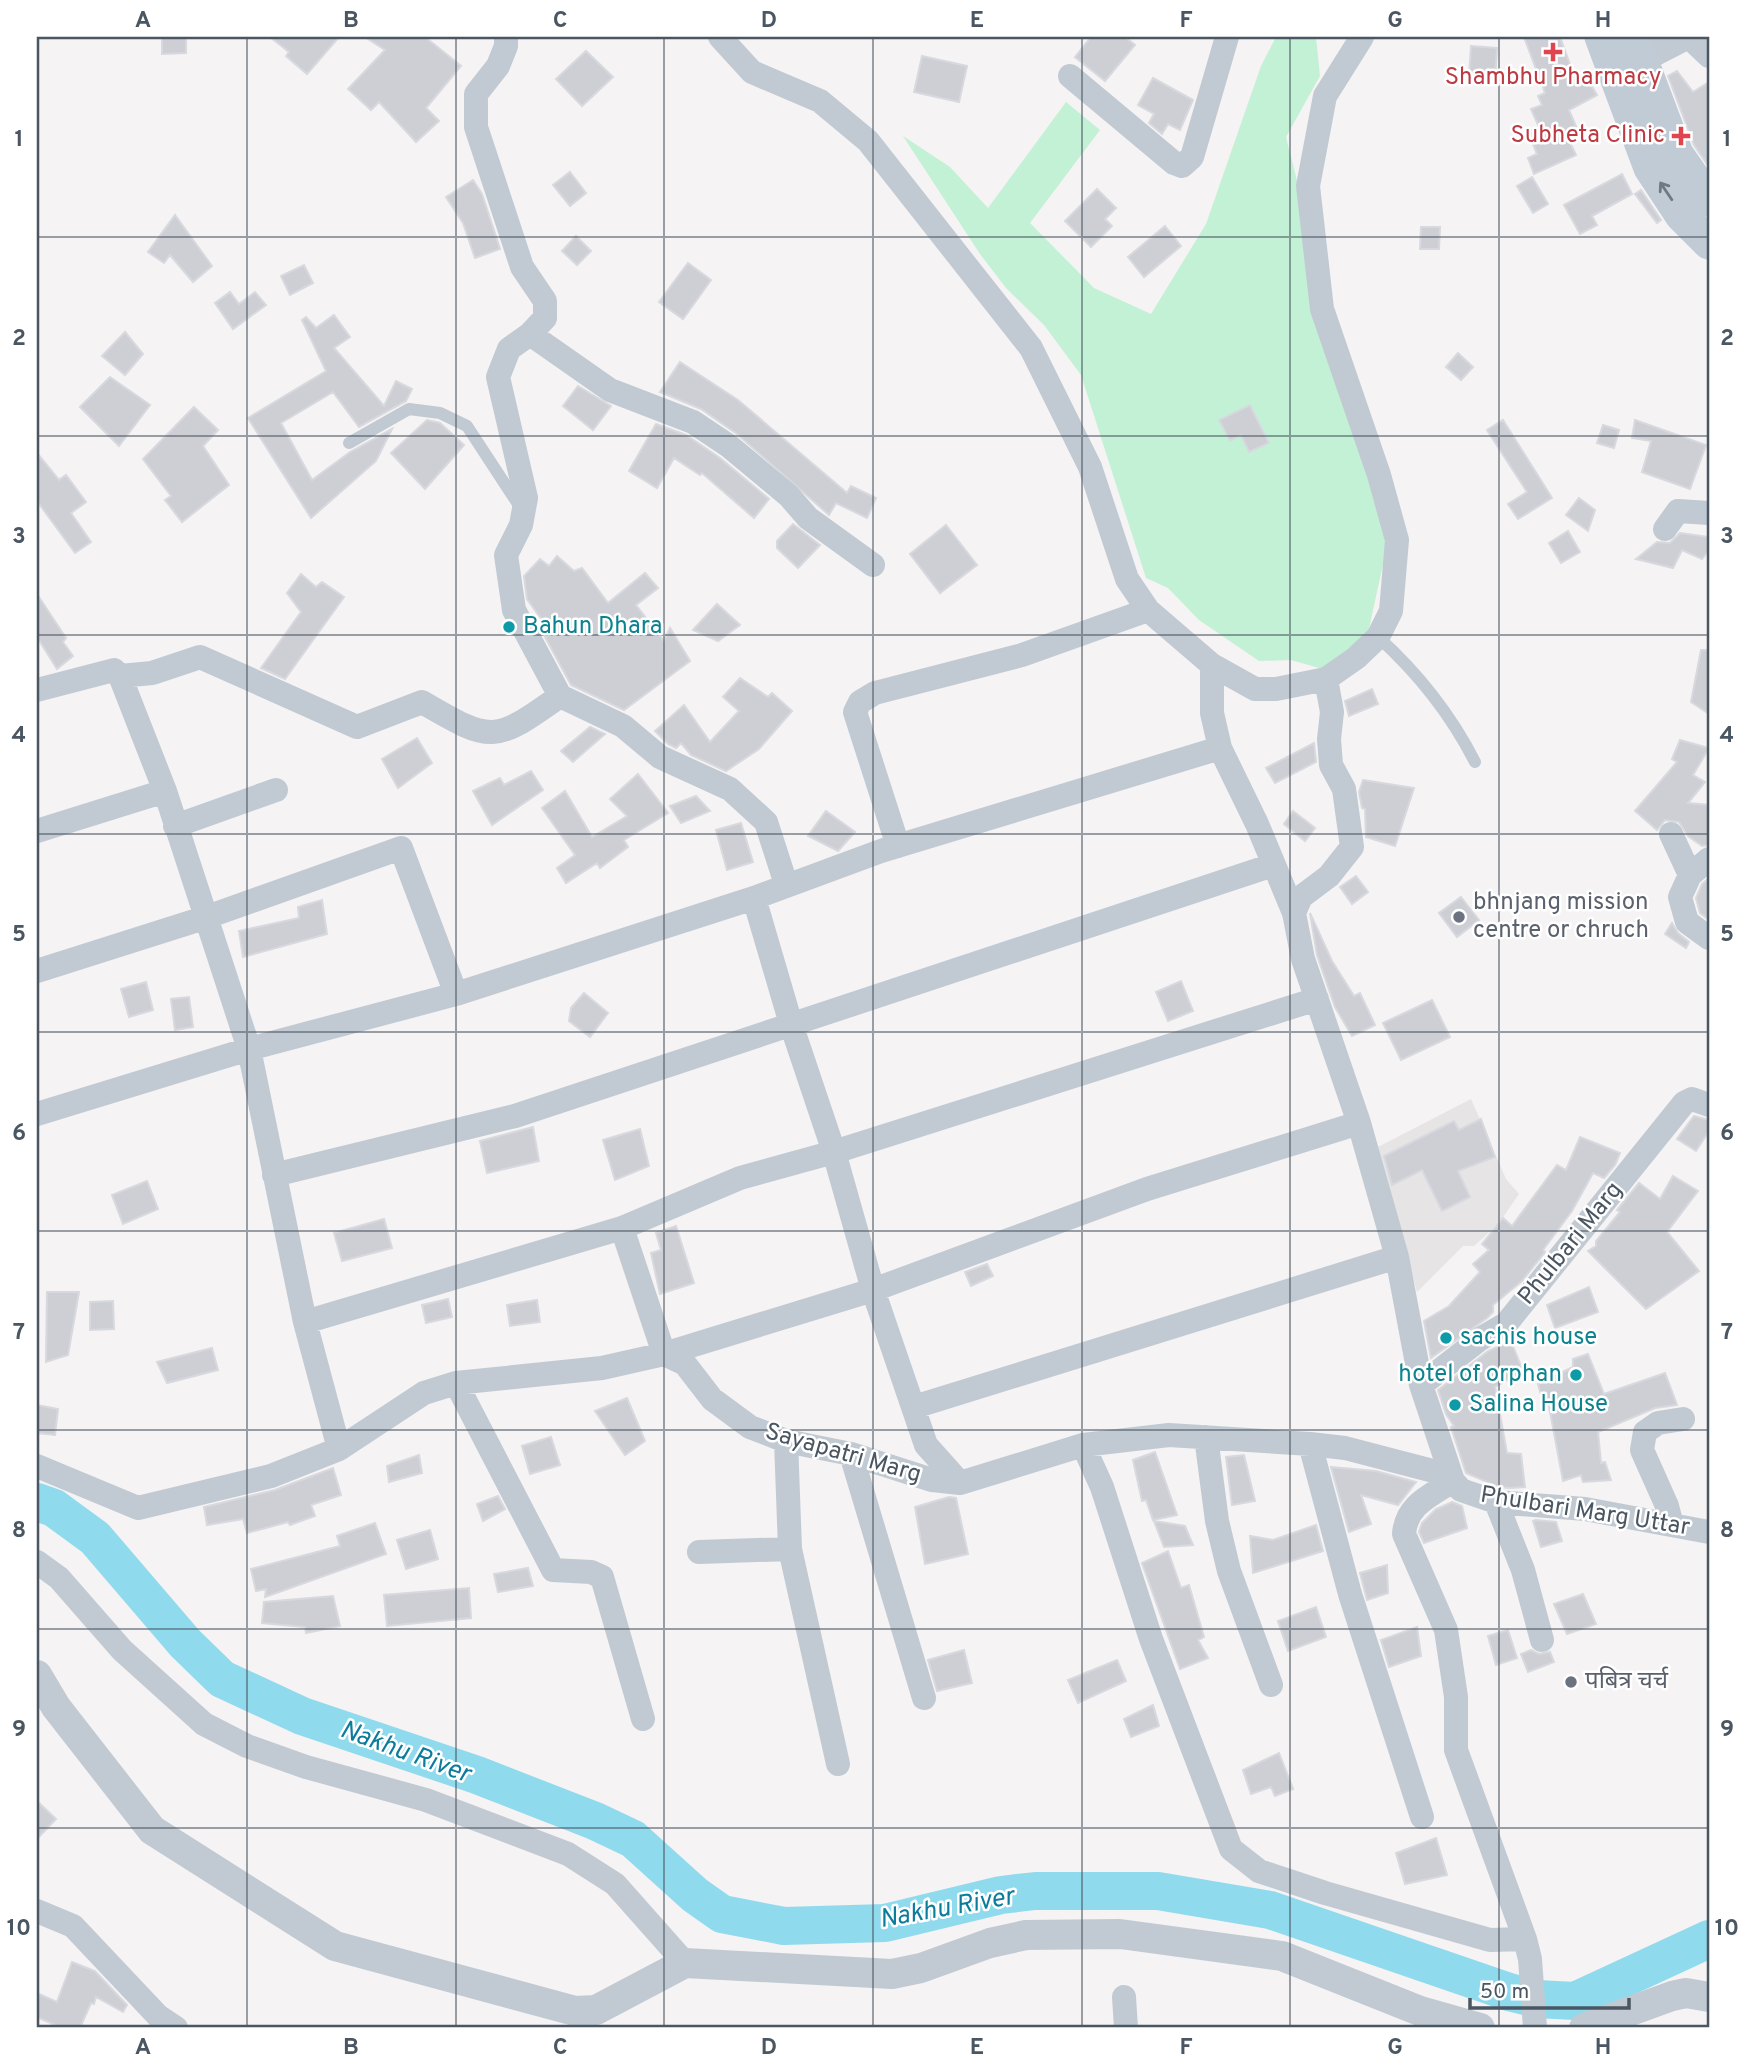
<svg xmlns="http://www.w3.org/2000/svg" width="1746" height="2065" font-family="Overpass,'Noto Sans Devanagari',sans-serif">
<style>
.education{fill:#e6e4e5}
.green{fill:#c3f1d5}
.lines{fill:none;stroke-linecap:round;stroke-linejoin:round}
.river{stroke:#90daee;stroke-width:38}
.building{fill:#cdcfd5;stroke:#d7d9de;stroke-width:2}
.service{stroke:#c1cad2;stroke-width:12}
.minor{stroke:#c1cad2;stroke-width:24}
.tertiary{stroke:#c1cad2;stroke-width:30}
.secondary{stroke:#c1cbd6;stroke-width:33}
.oneway{stroke:#6e7984}
.grid{fill:none;stroke:#4a5661;stroke-width:2;stroke-opacity:0.55}
.health-dot{fill:#e0444e;stroke:#fff;stroke-width:2.5}
.culture-dot{fill:#0f9aa8;stroke:#fff;stroke-width:2.5}
.worship-dot{fill:#6b7280;stroke:#fff;stroke-width:2.5}
.labels{text-anchor:middle;dominant-baseline:central;stroke-width:5;stroke-linejoin:round;paint-order:stroke}
.health-label{font-size:24px;fill:#be3a42;stroke:#fff}
.culture-label{font-size:24px;fill:#0d838f;stroke:#fff;text-anchor:start}
.worship-label{font-size:24px;fill:#5b616d;stroke:#fff;text-anchor:start}
.street-label{font-size:24px;fill:#4a5661;stroke:#fff}
.water-label{font-size:26px;font-style:italic;fill:#0c7c9b;stroke:#fff}
.neatline{fill:none;stroke:#4a5661;stroke-width:2.5}
.grid-label{font-size:23px;text-anchor:middle;font-weight:bold;fill:#4a5661}
</style>
<rect width="100%" height="100%" fill="#f5f3f3"/>
<!-- education -->
<path class="education" d="M1471,1099L1506,1179L1519,1194L1499,1223L1483,1238L1474,1246H1463L1417,1292L1378,1147Z"/>
<!-- green -->
<path class="green" d="M1276,37H1316L1320,76L1286,137L1388,541L1367,638L1326,670L1291,660L1259,661L1199,620L1168,588L1146,578L1081,375L1044,325L1006,288L980,254L903,136L950,167L988,208L1066,102L1100,130L1030,223L1094,288L1151,314L1206,224L1261,66Z"/>
<g class="lines">
<!-- river -->
<path class="river" d="M37,1502L54,1508L95,1538L185,1643L222,1679L302,1716L477,1775L595,1821L633,1839L695,1895L722,1914L784,1926L885,1923L1001,1895L1035,1891H1158L1270,1910L1509,1992L1537,1999L1575,2001L1709,1939"/>
</g>
<!-- building -->
<path class="building" d="M162,37H186V53L162,54Z
M270,37H339L307,74L286,56L289,52Z
M365,37H425L461,66L426,108L439,121L416,142L379,102L371,110L348,89L385,50Z
M1091,37H1125L1135,45L1105,81L1075,57Z
M1524,37H1560L1578,86L1589,81L1597,95L1569,110L1578,131L1567,136L1576,155L1534,174L1528,158L1537,154L1528,132L1539,127L1531,109L1542,105L1538,96L1545,93Z
M1471,46L1497,48L1495,80L1469,78Z
M586,51L613,77L582,106L556,79Z
M922,56L967,66L959,102L914,92Z
M1677,71L1693,92L1709,82V167L1694,145L1668,76Z
M1153,78L1193,100L1180,130L1168,124L1162,134L1149,123L1154,114L1138,105Z
M570,172L586,193L570,206L553,185Z
M1622,174L1632,194L1592,216L1597,225L1580,234L1564,205Z
M1532,177L1548,204L1533,213L1517,186Z
M473,180L482,194L500,249L475,258L463,223L446,197Z
M1097,189L1116,208L1105,219L1112,226L1091,247L1065,221Z
M1641,190L1661,220L1657,223L1635,194Z
M175,215L212,266L193,282L170,255L164,263L148,252Z
M1165,226L1181,246L1144,277L1128,257Z
M1421,227H1440L1439,249H1420Z
M576,236L591,251L577,265L562,251Z
M688,263L711,280L683,319L659,302Z
M304,265L313,283L290,295L281,276Z
M230,292L239,304L255,292L266,305L233,329L215,303Z
M334,315L350,337L334,348L384,406L396,381L412,389L406,401L359,427L333,392L281,423L312,480L350,452L392,429L376,461L311,518L248,418L326,371L302,320L306,317L316,328Z
M125,332L143,354L125,375L102,356Z
M1458,353L1473,367L1461,380L1446,367Z
M680,362L738,400L847,493L851,486L876,498L867,518L836,503L829,515L737,434L701,409L660,392Z
M110,377L150,405L119,446L80,407Z
M578,386L611,406L593,430L563,406Z
M1250,405L1269,443L1249,452L1241,435L1230,441L1219,420Z
M194,407L218,430L203,446L229,485L182,522L165,500L171,496L143,459Z
M427,420L440,423L464,445L425,489L391,453Z
M1503,420L1552,498L1518,519L1508,504L1527,492L1487,430Z
M1635,420L1706,445L1690,489L1642,472L1651,441L1632,438Z
M656,424L686,435L720,458L769,499L754,518L702,473L700,475L674,458L657,488L629,471Z
M1603,425L1619,430L1614,448L1597,443Z
M37,453L59,480L66,475L86,502L71,513L91,542L75,553L37,501Z
M1579,498L1595,510L1588,531L1566,515Z
M793,524L820,545L798,568L777,548V541Z
M946,525L977,565L940,593L910,554Z
M1568,531L1580,552L1561,563L1549,543Z
M1680,533L1709,537V550L1702,559L1682,550L1673,568L1636,559L1657,542L1670,543Z
M557,556L574,571L582,568L608,603L645,573L658,588L636,605L664,641L670,628L690,661L624,710L571,685L545,637L552,634L527,599L524,576L540,559L549,566Z
M301,574L316,587L322,582L344,597L285,679L261,668L301,612L287,593Z
M37,594L66,638L63,642L73,656L57,669L37,637Z
M717,604L740,625L718,641L693,630Z
M1701,650H1709V714L1691,702Z
M740,678L768,697L772,693L792,711L759,749L726,771L691,755L681,743L676,748L668,744L655,731L684,705L710,742L739,711L723,697Z
M1372,689L1378,704L1349,716L1345,701Z
M590,727L605,734L573,762L561,751Z
M417,738L432,763L398,788L382,759Z
M1680,740L1709,748L1693,775L1705,782L1688,803L1709,805V845L1702,846L1688,836L1679,822L1665,820L1657,830L1635,811L1677,762L1672,759Z
M1314,743L1316,762L1275,783L1266,768Z
M531,771L543,790L492,825L473,791L500,778L504,785Z
M638,774L668,813L624,840L628,847L600,868L597,863L566,883L557,868L575,855L542,808L565,791L592,837L627,816L610,799Z
M1363,780L1414,788L1395,846L1366,837L1365,809L1362,808L1359,792Z
M696,796L710,811L681,823L670,806Z
M826,811L855,832L838,851L808,836Z
M1293,811L1315,828L1305,841L1284,824Z
M741,823L753,862L727,870L716,830Z
M1356,876L1368,892L1352,904L1340,887Z
M1709,878V920L1700,913L1696,898L1702,884Z
M1461,897L1479,920L1457,937L1439,913Z
M322,900L327,934L243,957L239,931L299,918L298,907Z
M1310,913L1332,961L1354,996L1360,993L1375,1025L1352,1036L1335,1007L1317,955Z
M1672,923L1678,933L1689,942L1686,948L1665,934Z
M1181,981L1193,1011L1168,1021L1156,992Z
M146,982L153,1010L129,1017L121,989Z
M584,993L608,1013L590,1037L569,1021L571,1008Z
M189,997L193,1027L175,1030L171,999Z
M1432,1000L1450,1037L1401,1060L1383,1023Z
M1694,1116L1709,1120V1131L1696,1151L1677,1139Z
M1481,1119L1495,1157L1458,1171L1470,1197L1442,1211L1422,1170L1392,1185L1384,1156L1454,1121L1459,1130Z
M533,1127L539,1161L487,1173L480,1141Z
M640,1129L649,1166L615,1180L603,1140Z
M1580,1137L1620,1153L1615,1165L1604,1178L1593,1173L1572,1211L1543,1250L1545,1252L1522,1281L1493,1305V1312L1487,1318L1431,1358L1424,1321L1449,1306L1480,1272L1473,1264L1489,1250L1482,1244L1503,1218L1512,1226L1557,1165L1566,1170Z
M1673,1176L1698,1191L1667,1232L1699,1271L1646,1309L1588,1251L1596,1246V1241L1620,1212L1617,1210L1639,1183L1660,1199Z
M147,1181L158,1209L123,1224L112,1195Z
M384,1219L392,1248L342,1261L334,1233Z
M676,1226L694,1283L660,1294L651,1253L661,1250L656,1233Z
M987,1264L993,1276L971,1286L965,1272Z
M1589,1287L1598,1312L1555,1328L1547,1305Z
M47,1292H79L68,1355L46,1362Z
M448,1299L452,1317L426,1323L422,1305Z
M537,1300L540,1322L510,1326L507,1305Z
M113,1301L114,1329L90,1330V1302Z
M1511,1341L1523,1371L1495,1387L1507,1453L1521,1454L1525,1487L1510,1488L1499,1487L1466,1473L1451,1427L1454,1426L1446,1414L1438,1390L1488,1351Z
M212,1348L218,1370L167,1383L157,1362Z
M1588,1354L1604,1394L1665,1373L1677,1405L1655,1408L1598,1432L1601,1463L1605,1462L1611,1480L1583,1482L1581,1475L1563,1481L1548,1401L1543,1402L1538,1384L1573,1367V1359Z
M627,1398L645,1441L625,1455L595,1411Z
M37,1405L58,1409L55,1435L37,1433Z
M551,1437L560,1465L530,1474L522,1446Z
M1155,1452L1177,1515L1153,1520L1146,1500L1142,1501L1133,1460Z
M419,1455L422,1473L389,1482L387,1466Z
M1244,1455L1255,1501L1232,1505L1226,1457Z
M1331,1467L1376,1471L1416,1482L1398,1505L1361,1495L1371,1524L1349,1532Z
M333,1468L341,1495L311,1505L315,1516L290,1525L288,1522L247,1533L243,1519L207,1525L204,1507L275,1490Z
M498,1496L505,1509L483,1521L477,1504Z
M949,1497L956,1498L968,1554L925,1564L915,1507Z
M1452,1502L1462,1506L1467,1528L1424,1543L1419,1532L1422,1523L1436,1509Z
M1536,1520L1556,1522L1562,1541L1541,1547L1533,1521Z
M1154,1521L1185,1526L1193,1545L1164,1547Z
M375,1523L386,1554L265,1597L266,1589L256,1591L251,1569L340,1546L337,1536Z
M1316,1525L1323,1551L1253,1573L1250,1536L1273,1540Z
M430,1530L438,1559L406,1569L397,1540Z
M1168,1551L1181,1588L1189,1585L1204,1637L1198,1640L1208,1658L1180,1669L1142,1563Z
M1387,1565L1388,1593L1367,1600L1360,1573Z
M528,1568L533,1586L498,1592L494,1574Z
M469,1588L471,1618L387,1626L384,1595Z
M1583,1594L1596,1624L1567,1634L1554,1604Z
M333,1596L340,1626L306,1633L305,1627L262,1623L264,1602Z
M1316,1607L1326,1637L1288,1651L1278,1621Z
M1417,1627L1421,1656L1389,1667L1381,1640Z
M1508,1630L1517,1658L1496,1665L1488,1636Z
M964,1650L972,1683L937,1691L928,1660Z
M1531,1650L1539,1654L1550,1652L1554,1662L1528,1672L1521,1654Z
M1117,1660L1126,1681L1078,1703L1068,1680Z
M1153,1705L1159,1726L1131,1737L1124,1719Z
M1279,1753L1293,1789L1275,1796L1271,1787L1251,1794L1243,1770Z
M37,1801L56,1819L37,1839Z
M1436,1838L1447,1875L1405,1884L1396,1853Z
M72,1962L95,1971L127,2005L123,2012L96,1997L94,2004L91,2003L80,2028H62L37,2017V1993L57,2002Z"/>
<g class="lines">
<!-- service -->
<path class="service" d="M349,443L409,409L440,413L467,426L520,507
M1378,637C1419,674 1450,713 1475,762"/>
<!-- minor -->
<path class="minor" d="M506,37V46L498,66L476,94V127L522,267L545,301V318L530,334L509,349L498,377L526,498L521,525L506,555L514,610L560,696L623,726L660,757L730,789L766,822L786,884
M720,37L752,72L820,101L868,141L1031,348L1090,467L1127,579L1148,610L1212,665V713L1220,748L1257,824L1294,913L1303,959L1359,1123L1397,1257L1421,1385L1453,1481C1430,1496 1406,1505 1404,1534L1446,1630L1456,1697V1750L1525,1939L1530,1959L1535,2028
M1689,37L1709,56
M1070,76L1174,163L1182,166L1192,157L1227,37
M530,334L610,390L693,422L729,446L789,496L808,518L873,565
M1665,529L1678,511L1709,513
M1212,665L1255,689H1276L1326,679L1356,658L1378,637L1391,611L1397,540L1379,475L1322,309L1308,186L1325,96L1362,37
M120,676L152,673L200,657L357,727L422,702C492,743 494,743 560,696
M37,690L114,670L120,676L165,791L249,1049L305,1322L339,1449
M175,826L276,790
M37,831L165,791
M1671,834L1690,875L1680,897L1687,922L1709,938
M898,846L855,712L860,702L875,693L1022,655L1148,610
M1690,875L1709,859
M754,898L791,1024L834,1152L873,1290L926,1445L960,1483
M1294,913L1301,897L1329,876L1352,847L1344,789L1331,765L1329,739L1332,712L1326,679
M37,971L204,918L401,848L456,994
M37,1114L249,1049L456,994L754,898L881,851L1220,748
M274,1175L515,1116L1273,865
M622,1228L664,1354L873,1290L1147,1189L1359,1123
M305,1322L622,1228L740,1178L834,1152L1317,999
M456,1383L553,1570L591,1572L602,1577L643,1719
M1421,1385L1480,1339L1506,1324L1684,1103L1692,1099L1709,1105
M914,1407L1397,1257
M1206,1437L1217,1521L1229,1571L1271,1685
M786,1441L790,1549L838,1764
M1310,1444L1350,1594L1422,1817
M1083,1445L1102,1487L1151,1639L1231,1849L1259,1871L1325,1893L1490,1940L1525,1939
M851,1454L924,1698
M37,1466L138,1508L271,1476L339,1449L424,1393L456,1383L602,1368L664,1354L685,1364L712,1399L750,1427L786,1441L851,1454L932,1480L960,1483L1083,1445L1169,1435L1310,1444L1345,1448L1437,1472L1453,1481L1461,1490L1496,1502L1585,1509L1709,1532
M1496,1502L1523,1570L1542,1640
M1672,1525L1667,1506L1642,1450L1645,1432L1658,1423L1683,1419
M699,1552L790,1549
M37,1562L59,1578L122,1650L204,1724L247,1746L306,1767L426,1800L568,1854L615,1884L685,1963
M37,1911L73,1926L158,2016L176,2028
M1124,1997L1126,2028"/>
<!-- tertiary -->
<path class="tertiary" d="M1620,69L1682,37
M37,1675L56,1707L152,1830L335,1946L575,2011L596,2010L685,1963L892,1974L921,1968L990,1943L1026,1935L1120,1934L1282,1956L1420,2011L1480,2028
M1584,2028L1672,1996L1686,1993L1709,1997"/>
<!-- secondary -->
<path class="secondary" d="M1601,37L1650,168L1681,215L1709,243
M1633,37L1677,154L1709,200"/>
</g>
<!-- one-way arrows -->
<defs><path id="oneway-shaft" d="M-6 0H5M1.5-3L5.5 0L1.5 3" fill="none" stroke-width="1.6" stroke-linecap="round" stroke-linejoin="round" transform="scale(1.75)"/></defs>
<use class="oneway" href="#oneway-shaft" transform="translate(1666 191) rotate(-124)"/>
<!-- grid -->
<path class="grid" d="M247,37V2028M456,37V2028M664,37V2028M873,37V2028M1082,37V2028M1290,37V2028M1499,37V2028M37,237H1709M37,436H1709M37,635H1709M37,834H1709M37,1032H1709M37,1231H1709M37,1430H1709M37,1629H1709M37,1828H1709"/>
<!-- markers -->
<g class="health-dot">
<path d="M1549.5 41.5h7v7h7v7h-7v7h-7v-7h-7v-7h7z"/>
<path d="M1677.5 125.5h7v7h7v7h-7v7h-7v-7h-7v-7h7z"/>
</g>
<g class="culture-dot">
<circle cx="509" cy="627" r="7"/>
<circle cx="1446" cy="1338" r="7"/>
<circle cx="1576" cy="1375" r="7"/>
<circle cx="1455" cy="1405" r="7"/>
</g>
<g class="worship-dot">
<circle cx="1459" cy="917" r="7"/>
<circle cx="1571" cy="1682" r="7"/>
</g>
<g class="labels">
<!-- health labels -->
<g class="health-label">
<text x="1553" y="78">Shambhu Pharmacy</text>
<text x="1665" y="136" text-anchor="end">Subheta Clinic</text>
</g>
<!-- culture labels -->
<g class="culture-label">
<text x="523" y="627">Bahun Dhara</text>
<text x="1460" y="1338">sachis house</text>
<text x="1562" y="1375" text-anchor="end">hotel of orphan</text>
<text x="1469" y="1405">Salina House</text>
</g>
<!-- worship labels -->
<g class="worship-label">
<text x="1473" y="903">bhnjang mission<tspan x="1473" dy="28">centre or chruch</tspan></text>
<text x="1585" y="1682">पबित्र चर्च</text>
</g>
<!-- street labels -->
<g class="street-label">
<text transform="translate(1571 1244) rotate(-51)">Phulbari Marg</text>
<text transform="translate(843 1454) rotate(16)">Sayapatri Marg</text>
<text transform="translate(1585 1512) rotate(9)">Phulbari Marg Uttar</text>
</g>
<!-- water labels -->
<g class="water-label">
<text transform="translate(405 1753) rotate(20)">Nakhu River</text>
<text transform="translate(947 1909) rotate(-10)">Nakhu River</text>
</g>
</g>
<!-- border -->
<rect width="1746" height="2065" fill="none" stroke="#ffffff" stroke-width="77"/>
<!-- scale -->
<path d="M1470 1998v10h159v-10" fill="none" stroke="#4a5661" stroke-width="3.5"/>
<text x="1480" y="1998" font-size="21" fill="#4a5661" stroke="#ffffff" stroke-width="5" paint-order="stroke">50 m</text>
<rect x="38" y="38" width="1670" height="1988" class="neatline"/>
<g class="grid-label">
<text x="143" y="27">A</text>
<text x="351" y="27">B</text>
<text x="560" y="27">C</text>
<text x="769" y="27">D</text>
<text x="977" y="27">E</text>
<text x="1186" y="27">F</text>
<text x="1395" y="27">G</text>
<text x="1603" y="27">H</text>
<text x="19" y="146">1</text>
<text x="1727" y="146">1</text>
<text x="19" y="345">2</text>
<text x="1727" y="345">2</text>
<text x="19" y="543">3</text>
<text x="1727" y="543">3</text>
<text x="19" y="742">4</text>
<text x="1727" y="742">4</text>
<text x="19" y="941">5</text>
<text x="1727" y="941">5</text>
<text x="19" y="1140">6</text>
<text x="1727" y="1140">6</text>
<text x="19" y="1339">7</text>
<text x="1727" y="1339">7</text>
<text x="19" y="1537">8</text>
<text x="1727" y="1537">8</text>
<text x="19" y="1736">9</text>
<text x="1727" y="1736">9</text>
<text x="19" y="1935">10</text>
<text x="1727" y="1935">10</text>
<text x="143" y="2054">A</text>
<text x="351" y="2054">B</text>
<text x="560" y="2054">C</text>
<text x="769" y="2054">D</text>
<text x="977" y="2054">E</text>
<text x="1186" y="2054">F</text>
<text x="1395" y="2054">G</text>
<text x="1603" y="2054">H</text>
</g>
</svg>
